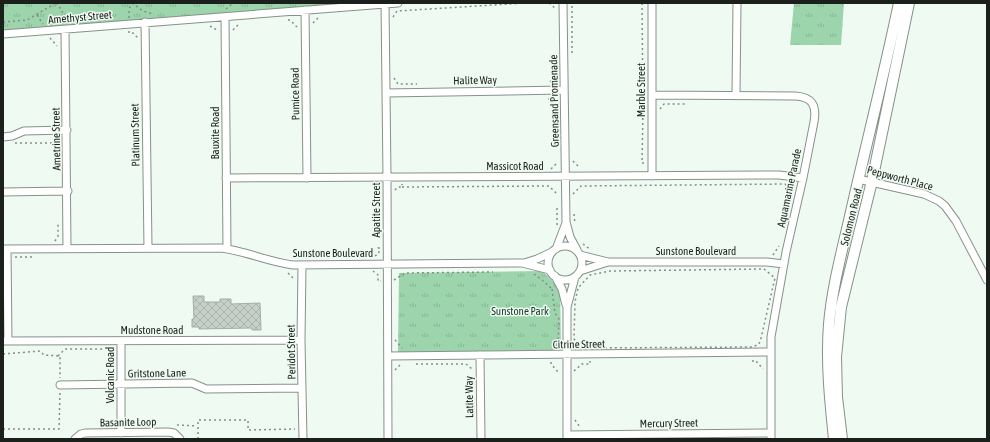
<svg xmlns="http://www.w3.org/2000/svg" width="990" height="442" font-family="'Asap Condensed',sans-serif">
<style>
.park{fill:url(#park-tufts)}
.building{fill:url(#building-cross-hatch);stroke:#a3afa6}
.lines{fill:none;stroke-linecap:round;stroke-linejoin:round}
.street-casing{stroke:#869289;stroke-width:9}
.secondary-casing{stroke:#869289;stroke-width:12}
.path{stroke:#858d87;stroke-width:1.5;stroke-dasharray:2 3;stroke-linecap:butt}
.street{stroke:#fff;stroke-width:7}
.secondary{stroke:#fff;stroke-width:10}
.labels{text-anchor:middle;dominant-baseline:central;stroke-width:3;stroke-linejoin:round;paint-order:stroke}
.street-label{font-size:11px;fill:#1c201d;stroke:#effbf2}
.park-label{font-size:11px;fill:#143c23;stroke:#effbf2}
</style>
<defs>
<pattern id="park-tufts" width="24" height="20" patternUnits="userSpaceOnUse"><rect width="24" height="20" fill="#9cd4ac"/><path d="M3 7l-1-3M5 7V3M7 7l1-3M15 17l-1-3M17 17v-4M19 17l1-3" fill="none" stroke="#86b694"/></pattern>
<pattern id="building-cross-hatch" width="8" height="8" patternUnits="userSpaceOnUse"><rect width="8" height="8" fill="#c5d1c8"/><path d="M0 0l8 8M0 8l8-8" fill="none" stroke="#a9b3ab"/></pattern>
</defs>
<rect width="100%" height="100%" fill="#effbf2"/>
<!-- park -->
<path class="park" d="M3,3H369L3,32Z
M794,3H844L841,45H790Z
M542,271L560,288L561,350L398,352L399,273Z"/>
<!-- building -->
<path class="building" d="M193,296H204V302H220V299H231V304L260,303L261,330H252V328L199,329V327H192V319H194Z"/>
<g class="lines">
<defs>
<path id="street" d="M563,3L566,222L570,237L577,250
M652,3V176
M385,4L387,177L388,439
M305,10L307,178
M225,17L227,249
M145,22L148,248
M65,30L67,248
M3,34L398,3
M386,93L564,90
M652,95L795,96C812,97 817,105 814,122L803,178L786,252L771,337V439
M736,95L737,3
M3,137L12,136L24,131L67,130
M226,178L779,175L803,178
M858,179L924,194L939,201L945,206L956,221L987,280
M3,192L68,191
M548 263a17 17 0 1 1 34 0a17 17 0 1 1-34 0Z
M3,249L221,248C246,251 268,262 293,265L522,263L550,270
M7,249L8,341
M556,249L566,223
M580,255L608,262
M524,263L537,259L552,252
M302,265L301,340L303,439
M580,271L608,262H767L784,264
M555,276L562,289L566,305
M3,341L301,340
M480,355L481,439
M388,356L770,352
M60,385L192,383L206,389L302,388
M121,433V341
M567,435L771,433
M75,439L81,434L85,433L168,432L174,433L180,439
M567,439V307L575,277"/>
<path id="secondary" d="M834,439C830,401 826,362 829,324C832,288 842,251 850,216C866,145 884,75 899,3
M842,439L837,397L836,357L841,307L872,181L909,3"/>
</defs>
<!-- street casing -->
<use href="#street" class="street-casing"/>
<!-- secondary casing -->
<use href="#secondary" class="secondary-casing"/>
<!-- path -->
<path class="path" d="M56,3C61,8 64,14 65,22
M132,3L143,11L153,14
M549,3L556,9
M642,3L643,109
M226,9L233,3
M37,15L43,24
M393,17L397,11L525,3
M129,18V9L132,3
M288,20H290L297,27
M3,22L27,20L56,3
M313,23L319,17
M210,26L217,30
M233,30L240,23
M129,31V33H133L138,38
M50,38L57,46
M572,53V3
M394,78L398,84H417
M550,82L557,74
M549,98V100L557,108
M660,109L664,104H686
M15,143H58
M573,161L580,168
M644,163H642L643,109H645
M551,169L557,163
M402,187L549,186L557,194
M395,190L398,187H402V184
M573,194L581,186L785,184L792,192
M574,214L575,224
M557,225V207
M55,241L58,236V222
M583,244L591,250
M773,255L779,246
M375,256L379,253L378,248H380
M15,257H35
M764,269L775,278L761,338L759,344L753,347L583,348L574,339L575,302L578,288L590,275L610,271Z
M373,271L378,275V281H381
M288,273L293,278V281
M534,274L541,279L552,289
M394,280L405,273L493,272
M552,289L555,313L559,319L558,344L553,346
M395,340L402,348
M3,354L40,351L44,355L60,356V378
M58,356L65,349H107
M753,360V362H757L763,369
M551,362V364L559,373
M416,364H466L472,369
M395,370L401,364
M574,371L582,364H590V361
M575,420L580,427
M177,425L197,426
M3,429H59L60,392
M198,439V420H248V430L295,429"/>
<!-- street -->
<use href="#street" class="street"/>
<!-- secondary -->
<use href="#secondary" class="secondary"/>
</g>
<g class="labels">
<!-- street labels -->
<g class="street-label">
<text transform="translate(80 17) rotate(-5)">Amethyst Street</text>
<text transform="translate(475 80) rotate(-1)">Halite Way</text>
<text transform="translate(641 90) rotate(-90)">Marble Street</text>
<text transform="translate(295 94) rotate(-91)">Pumice Road</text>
<text transform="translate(554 101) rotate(-91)">Greensand Promenade</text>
<text transform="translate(215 133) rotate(-90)">Bauxite Road</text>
<text transform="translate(135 135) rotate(-91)">Platinum Street</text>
<text transform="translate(56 139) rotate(-91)">Ametrine Street</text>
<text x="515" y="166">Massicot Road</text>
<text transform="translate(900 178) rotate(15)">Peppworth Place</text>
<text transform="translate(789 188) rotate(-78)">Aquamarine Parade</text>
<text transform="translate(376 210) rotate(-90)">Apatite Street</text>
<text transform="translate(851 217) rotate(-76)">Solomon Road</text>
<text x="696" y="251">Sunstone Boulevard</text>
<text x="333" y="253">Sunstone Boulevard</text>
<text x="152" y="330">Mudstone Road</text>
<text transform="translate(579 344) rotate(-1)">Citrine Street</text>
<text transform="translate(291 352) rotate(-91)">Peridot Street</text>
<text transform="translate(157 373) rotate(-1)">Gritstone Lane</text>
<text transform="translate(110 375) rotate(-90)">Volcanic Road</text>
<text transform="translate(469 397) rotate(-91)">Latite Way</text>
<text transform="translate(128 422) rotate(-1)">Basanite Loop</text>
<text transform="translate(669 423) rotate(-1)">Mercury Street</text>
</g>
<!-- park labels -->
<g class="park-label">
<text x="520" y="311">Sunstone Park</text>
</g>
</g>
<!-- border -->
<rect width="990" height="442" fill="none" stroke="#1c201d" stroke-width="8"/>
</svg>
